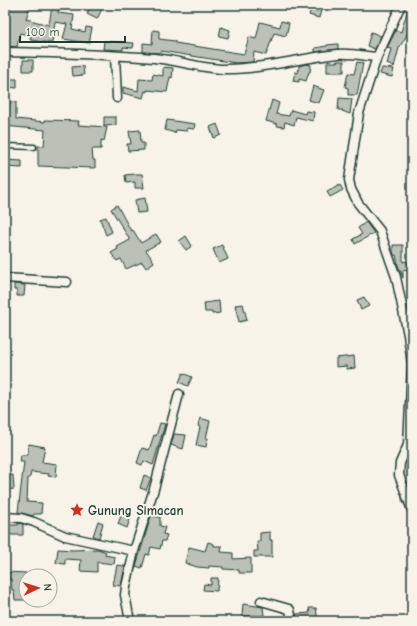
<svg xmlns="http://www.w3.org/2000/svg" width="417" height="626" font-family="'Comic Neue',sans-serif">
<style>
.green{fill:#d3d5ca;stroke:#79897f}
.building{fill:#bbc1b6;stroke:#1f3d34}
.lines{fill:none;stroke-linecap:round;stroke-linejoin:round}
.service-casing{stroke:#1f3d34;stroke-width:7}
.minor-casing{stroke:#1f3d34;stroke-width:11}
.service{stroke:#f7f3e8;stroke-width:4}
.minor{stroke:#f7f3e8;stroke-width:8}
.labels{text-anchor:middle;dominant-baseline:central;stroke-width:4;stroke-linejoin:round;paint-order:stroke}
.poi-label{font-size:13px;font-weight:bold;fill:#1f3d34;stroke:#f7f3e8;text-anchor:start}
</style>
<rect width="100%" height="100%" fill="#f7f3e8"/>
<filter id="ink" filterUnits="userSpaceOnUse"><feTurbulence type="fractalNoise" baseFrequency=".025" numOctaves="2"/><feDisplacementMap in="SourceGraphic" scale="8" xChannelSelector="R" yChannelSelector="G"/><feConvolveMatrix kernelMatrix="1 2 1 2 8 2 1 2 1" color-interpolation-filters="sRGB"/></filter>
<g filter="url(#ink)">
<!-- green -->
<path class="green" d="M412,441V517L402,501L399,462Z"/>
<!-- building -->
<path class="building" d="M5,5H30L26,19L49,25L52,6L59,7L58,13L74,15L72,29L85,32L86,27L92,28L89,43L63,39L67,24L55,22L52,43L30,40L31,36L20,33L17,47L7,46L8,44H5Z
M91,5H104L97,19L87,14Z
M409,5H412V16L407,35L399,48L394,67L387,64L391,49L387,48L396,30L401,32Z
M312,7L321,10L319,18L309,15Z
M281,21L289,23L286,36L274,33L266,55L254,52L253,62L236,63L161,51V53L143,52V43L152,44L153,30L159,31V39L175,41V43L244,54L249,37L256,39L260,22L280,27Z
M221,27L230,30L228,38L219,36Z
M371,32L381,36L375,49L367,46Z
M104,41L134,43L133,48L123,47V50L103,49Z
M338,44V49L315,52V48L327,46V45Z
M23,60H33V71H23Z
M337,61H344V72H327V62H337Z
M357,62L363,63L357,95H348V88L345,87L348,73L354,74Z
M306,64L311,65L310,72H309L306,81L299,79V82L293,81L295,72L298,73L299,66Z
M83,66L84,75L73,76L72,67Z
M163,67L173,68L172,78L170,77L167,92L147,90V92L145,91L143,98L123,93V87L138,91L139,79L152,80L153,74L163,76Z
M382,68L394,69L392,77L380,74Z
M7,79H17V88L7,87Z
M313,86L324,90L319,103L309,100Z
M339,98L352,99L350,114L342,111L343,110H338Z
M272,100L279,103L276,114L289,116L291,110L305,114L306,111L314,112L313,121L296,117L294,125L285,122L284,127L277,126V124L266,121Z
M5,102H16V119L45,122V120L79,121L78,125L107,127L104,141L101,140V149H92L93,160H95V168L38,166V146H44L45,130L5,126Z
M104,117H116V125L104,126Z
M167,120L195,124L194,129L187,128V131L176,130L175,133L165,130Z
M217,124L221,135L214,138L210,127Z
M140,130L141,143H144V150L128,151L127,144H131L129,131Z
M5,160L22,161V168L5,167Z
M135,174H142L144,188H135V182L126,183L125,175Z
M340,185L343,190L330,197L327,192Z
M145,198L147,212L137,213L135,200Z
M117,205L131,231L133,230L141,243L156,234L161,242L146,250L154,262L146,268L142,262L126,269L121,259L117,261L111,253L118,249L117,247L130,240L111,209Z
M106,217L112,232L106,235L100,219Z
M366,222L374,233L355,244L353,239L362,234L358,228Z
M186,236L192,246L186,250L179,241Z
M222,245L228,259L219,263L213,249Z
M393,245H403V262L407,261L409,269L403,270V278L398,265L396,255H394L393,252Z
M14,284L25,285L24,296H17V290H14Z
M364,297L369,306L361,310L357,300Z
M219,301L220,313L212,314V312H205L204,303Z
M243,304L247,320L239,322L235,305Z
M354,356L355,368L347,369V366L336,367V358Z
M183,373L192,377L188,386L179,382Z
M200,418L210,421L206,438H208L206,447L196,445L200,427L198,426Z
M160,423L165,424L153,465L144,461L142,465L137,463L142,448L149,450L154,435L156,436Z
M174,434L186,435L183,449L171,445Z
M29,444L45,447L42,462L57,464L56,477L48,476L49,474L31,472L30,478H28L27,502L42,503L41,514H34L33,516L18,512L24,462H20L21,455H27Z
M13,475L14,489L5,490V476Z
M144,475L151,478L146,490L140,488Z
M122,513L131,516L127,528L118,524Z
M151,516L160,517V526L165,527L163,534L167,535L165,541H162L160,549L151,547L149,555L146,554L142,568L136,566Z
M98,521L103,523L99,538L93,536Z
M18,523L23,524V535H9V525H18Z
M270,532V540H272V557H254V551H258L257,541H260V533Z
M208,542L214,544V546H222L221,552L233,553V559L251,558V573H239V570L223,569V567L209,566V568L197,567L185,563L189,547L205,551Z
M58,549L73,550L98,549L106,552L105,555L115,557L114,564L97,562V572L80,571L81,560L65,559V564L56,563Z
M117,565L125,566L121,586L113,585Z
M5,572L26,573L25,580H23L25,593H26V600H15L14,590H12L11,579H5Z
M211,578H218L217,591L203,590L204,584L211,585Z
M243,604L263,607L264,616H242Z
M309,608H316L318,621H297L296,614L310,613Z"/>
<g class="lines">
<defs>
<path id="service" d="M5,146L34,147"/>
<path id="minor" d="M401,5L377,57L359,113L349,180L351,189L358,203L380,231L396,277L408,335L412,364L408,445L400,463L399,475L412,510
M5,52C55,53 105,54 154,58C178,60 202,69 226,69C264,69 300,58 338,54C351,53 365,56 377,57
M115,56L117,98
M5,278L67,282
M5,517L21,518L34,522L65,536L134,551
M261,601L289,609L290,610L292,621
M130,621L125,595L126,587L134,551L154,489L179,394"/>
</defs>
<!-- service casing -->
<use href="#service" class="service-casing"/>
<!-- minor casing -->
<use href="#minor" class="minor-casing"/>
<!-- service -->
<use href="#service" class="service"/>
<!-- minor -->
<use href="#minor" class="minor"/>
</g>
</g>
<!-- icons -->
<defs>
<symbol id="sight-bare" viewBox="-9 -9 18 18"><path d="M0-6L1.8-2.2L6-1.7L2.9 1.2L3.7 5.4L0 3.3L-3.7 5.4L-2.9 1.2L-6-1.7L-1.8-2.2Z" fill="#c8321e" stroke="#f7f3e8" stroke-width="2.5" paint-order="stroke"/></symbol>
</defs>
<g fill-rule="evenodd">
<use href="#sight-bare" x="67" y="500" width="20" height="20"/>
</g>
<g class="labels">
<!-- poi labels -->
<g class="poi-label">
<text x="88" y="510">Gunung Simacan</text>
</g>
</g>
<!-- margin -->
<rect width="417" height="626" fill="none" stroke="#f7f3e8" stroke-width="20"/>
<rect x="10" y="10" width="397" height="606" fill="none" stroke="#1f3d34" stroke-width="1.5" filter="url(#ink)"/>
<!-- north arrow -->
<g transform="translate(38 588) rotate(86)"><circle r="19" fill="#f7f3e8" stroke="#a1aaa0"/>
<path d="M0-3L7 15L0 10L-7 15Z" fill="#c8321e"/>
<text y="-6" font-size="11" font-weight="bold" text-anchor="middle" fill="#1f3d34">N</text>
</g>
<!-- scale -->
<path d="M20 36v6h105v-6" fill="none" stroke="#1f3d34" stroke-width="2"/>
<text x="26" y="36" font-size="12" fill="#1f3d34" stroke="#f7f3e8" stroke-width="3" paint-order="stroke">100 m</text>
</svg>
